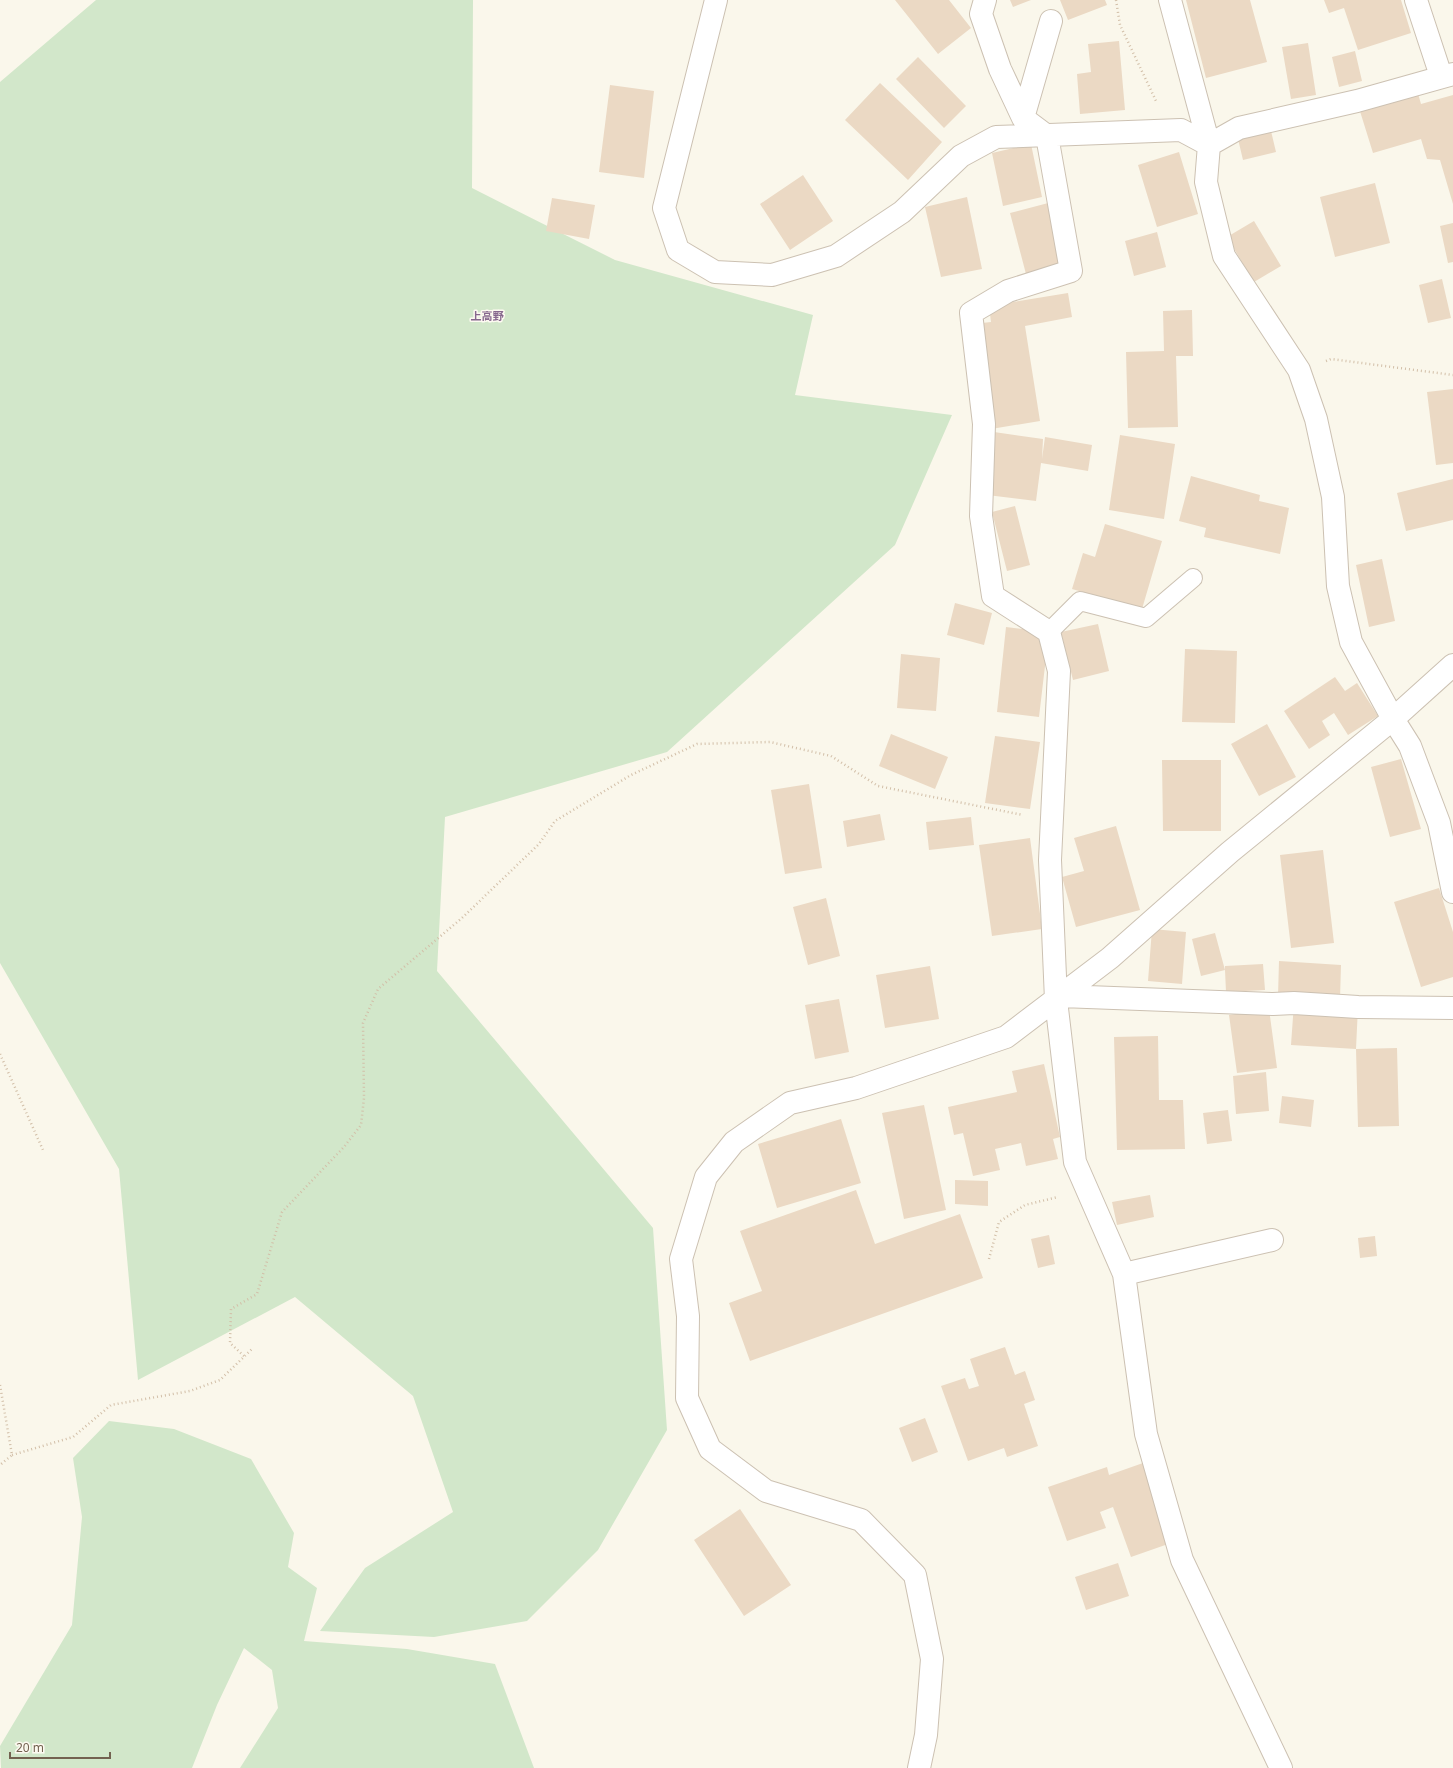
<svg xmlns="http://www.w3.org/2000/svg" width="1453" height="1768" font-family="'Noto Sans','Noto Sans JP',sans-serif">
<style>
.green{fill:#d2e7ca}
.building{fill:#ebd9c4}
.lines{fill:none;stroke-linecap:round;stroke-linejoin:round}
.lane-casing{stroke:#ccc1b2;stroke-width:20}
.street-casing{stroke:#ccc1b2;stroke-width:24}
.path{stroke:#d2bfa8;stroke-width:2.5;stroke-dasharray:1 3;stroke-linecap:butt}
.lane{stroke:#fff;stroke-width:18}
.street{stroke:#fff;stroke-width:22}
.labels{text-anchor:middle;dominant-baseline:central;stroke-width:3;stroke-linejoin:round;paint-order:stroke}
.neighbourhood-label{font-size:11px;font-weight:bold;fill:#87688e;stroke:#fdfaf1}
</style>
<rect width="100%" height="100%" fill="#faf7eb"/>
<!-- green -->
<path class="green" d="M96,0H473L472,188L615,260L813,315L795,395L952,415L895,545L667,752L445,817L437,971L653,1228L667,1430L598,1550L527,1621L434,1637L320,1631L365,1568L453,1512L413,1396L295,1297L138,1380L119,1169L0,963V82Z
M109,1421L174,1429L251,1459L294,1533L288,1567L317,1588L304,1641L407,1649L495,1664L534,1768H240L278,1708L272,1670L244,1648L217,1705L192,1768H1L0,1746L72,1625L82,1517L73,1458Z"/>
<!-- building -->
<path class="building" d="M895,0H949L971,28L938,54Z
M1010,0H1031L1013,7Z
M1060,0H1105L1107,5L1068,20Z
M1186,0H1250L1267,62L1206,78Z
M1324,0H1401L1411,33L1358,50L1344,8L1329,13Z
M1119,41L1125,110L1080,114L1077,74L1091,72L1088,44Z
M1308,43L1316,95L1291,99L1282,47Z
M1355,51L1362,81L1339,87L1332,57Z
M918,57L966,106L944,128L896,79Z
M880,83L942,142L908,180L845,120Z
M610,85L654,91L644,178L599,172Z
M1417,90L1421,104L1453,95V204L1440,160L1427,159L1421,139L1373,153L1359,108Z
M1271,131L1276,152L1243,160L1238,139Z
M1031,144L1042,197L1003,206L992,153Z
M1179,152L1198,214L1157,227L1138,165Z
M803,175L833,221L790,250L760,204Z
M1375,183L1390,243L1335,257L1320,197Z
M967,197L982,269L941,277L925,207Z
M552,198L595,205L589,239L546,231Z
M1052,202L1067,263L1026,274L1010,213Z
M1254,221L1281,266L1254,282L1227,237Z
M1453,223V262L1448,263L1440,226Z
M1157,232L1166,267L1134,276L1125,241Z
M1442,279L1451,318L1428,323L1419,285Z
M1068,293L1072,317L1025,326L1040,421L991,429L973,324L991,322L989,306Z
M1192,310L1193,356H1176L1178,427L1128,428L1126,352L1164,351L1163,311Z
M1453,389V463L1436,465L1427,392Z
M994,432L1043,439L1042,459L1045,437L1092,445L1088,471L1041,463L1036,501L987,495Z
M1120,435L1175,444L1164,519L1109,510Z
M1191,476L1260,495L1259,501L1289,508L1280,554L1204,537L1206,528L1179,521Z
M1453,479V520L1406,531L1397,493Z
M1015,506L1030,565L1007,571L992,512Z
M1105,524L1162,541L1142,609L1072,589L1083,553L1095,557Z
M1382,559L1395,621L1369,627L1356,565Z
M955,603L992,613L984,645L947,635Z
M1098,624L1109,671L1073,680L1061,632Z
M1006,627L1049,632L1039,717L997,712Z
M1185,649L1237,651L1235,723L1182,722Z
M901,654L940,658L936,711L897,708Z
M1335,677L1345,691L1357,683L1378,716L1348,735L1334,713L1322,721L1330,735L1309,749L1284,711Z
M1267,724L1296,777L1259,796L1231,744Z
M891,734L948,757L935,789L879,766Z
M995,736L1040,742L1030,809L985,803Z
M1401,759L1421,829L1390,837L1371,767Z
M1162,760H1221V831H1163Z
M809,784L822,868L785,874L771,790Z
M880,814L885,840L847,847L843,821Z
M971,817L974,845L929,850L926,822Z
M1116,826L1140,910L1076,927L1062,877L1084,871L1074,838Z
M1030,838L1042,929L992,936L979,845Z
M1323,850L1334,943L1291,948L1280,855Z
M1439,888L1453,932V977L1421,987L1394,902Z
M826,898L840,956L808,965L793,907Z
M1152,929L1186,932L1182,984L1148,981Z
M1215,933L1225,970V966L1263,964L1265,990L1226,992L1225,970L1201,976L1192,939Z
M1279,961L1341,965L1340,999L1278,996Z
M930,966L939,1019L885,1028L876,975Z
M839,999L849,1052L815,1059L805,1005Z
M1294,1003L1358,1007L1356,1049L1397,1048L1399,1126L1358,1127L1356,1049L1291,1045Z
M1269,1009L1277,1068L1237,1073L1229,1015Z
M1158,1036L1159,1100H1183L1185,1149L1117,1150L1114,1037Z
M1044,1064L1060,1137L1053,1139L1058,1159L1026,1166L1021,1143L995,1149L1000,1170L973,1176L963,1133L954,1135L948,1107L1017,1092L1012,1071Z
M1266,1072L1269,1111L1236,1114L1233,1076Z
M1282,1096L1314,1100L1311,1127L1279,1123Z
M924,1105L946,1210L904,1219L882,1113Z
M1228,1110L1232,1141L1207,1144L1203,1113Z
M841,1119L861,1183L777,1208L758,1144Z
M955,1180L988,1181V1206L955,1204Z
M856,1190L875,1244L960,1214L983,1278L750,1361L729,1303L762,1291L740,1231Z
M1150,1195L1154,1217L1117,1225L1112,1202Z
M1049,1235L1055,1264L1038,1268L1031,1239Z
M1375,1236L1377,1256L1360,1258L1358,1238Z
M1005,1347L1015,1375L1025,1371L1035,1400L1024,1404L1038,1446L1007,1457L1004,1448L968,1461L941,1386L965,1378L969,1389L979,1386L970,1359Z
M925,1418L938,1452L912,1462L899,1428Z
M1143,1463L1171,1543L1131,1557L1113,1507L1100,1512L1106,1528L1067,1541L1048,1487L1107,1467L1109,1475Z
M740,1509L791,1585L744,1616L694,1540Z
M1118,1563L1129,1596L1086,1610L1075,1577Z"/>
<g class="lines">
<defs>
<path id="lane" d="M1049,632L1080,601L1146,618L1193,578"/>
<path id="street" d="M716,0L664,208L678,250L715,272L772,275L836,256L902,212L961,156L996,137L1181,130L1209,145
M985,0L981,14L1000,69L1023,118L1047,136L1071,271L1008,291L971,313L984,424L981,516L993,596L1049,632L1059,671L1050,860L1056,1000L1075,1162L1124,1274L1146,1434L1182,1560L1281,1768
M1170,0L1209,145L1206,182L1224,256L1299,370L1316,419L1333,497L1338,586L1351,642L1393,719L1410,746L1439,823L1453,892
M1416,0L1441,76
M1023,118L1051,21
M1209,145L1239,128L1357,101L1453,74
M1061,996L1273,1004L1294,1003L1358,1007L1453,1008
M1124,1274L1272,1240
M919,1768L926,1735L932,1659L915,1575L861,1520L766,1491L710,1449L687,1398L688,1316L681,1259L706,1177L734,1142L790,1103L856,1088L1006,1037L1110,958L1230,852L1393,719L1453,665"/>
</defs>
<!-- lane casing -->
<use href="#lane" class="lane-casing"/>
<!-- street casing -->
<use href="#street" class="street-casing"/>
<!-- path -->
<path class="path" d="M1116,0L1120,25L1157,103
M1326,361L1331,359L1453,375
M0,1054L43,1150
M989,1259L999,1222L1025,1205L1058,1197
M244,1356L230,1343L231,1309L257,1294L282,1212L344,1147L361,1125L364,1098L363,1023L378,989L462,918L539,844L555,821L631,775L697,744L770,742L831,756L878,786L1023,815
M0,1385L12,1455L0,1465
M12,1455L73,1437L111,1405L190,1391L220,1380L252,1349"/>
<!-- lane -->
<use href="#lane" class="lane"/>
<!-- street -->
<use href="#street" class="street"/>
</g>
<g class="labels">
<!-- neighbourhood labels -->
<g class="neighbourhood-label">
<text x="487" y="315">上高野</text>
</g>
</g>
<!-- scale -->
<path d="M10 1752v6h100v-6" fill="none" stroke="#736250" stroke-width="2"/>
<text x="16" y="1752" font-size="12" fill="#736250" stroke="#fdfaf1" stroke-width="3" paint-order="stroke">20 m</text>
</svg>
